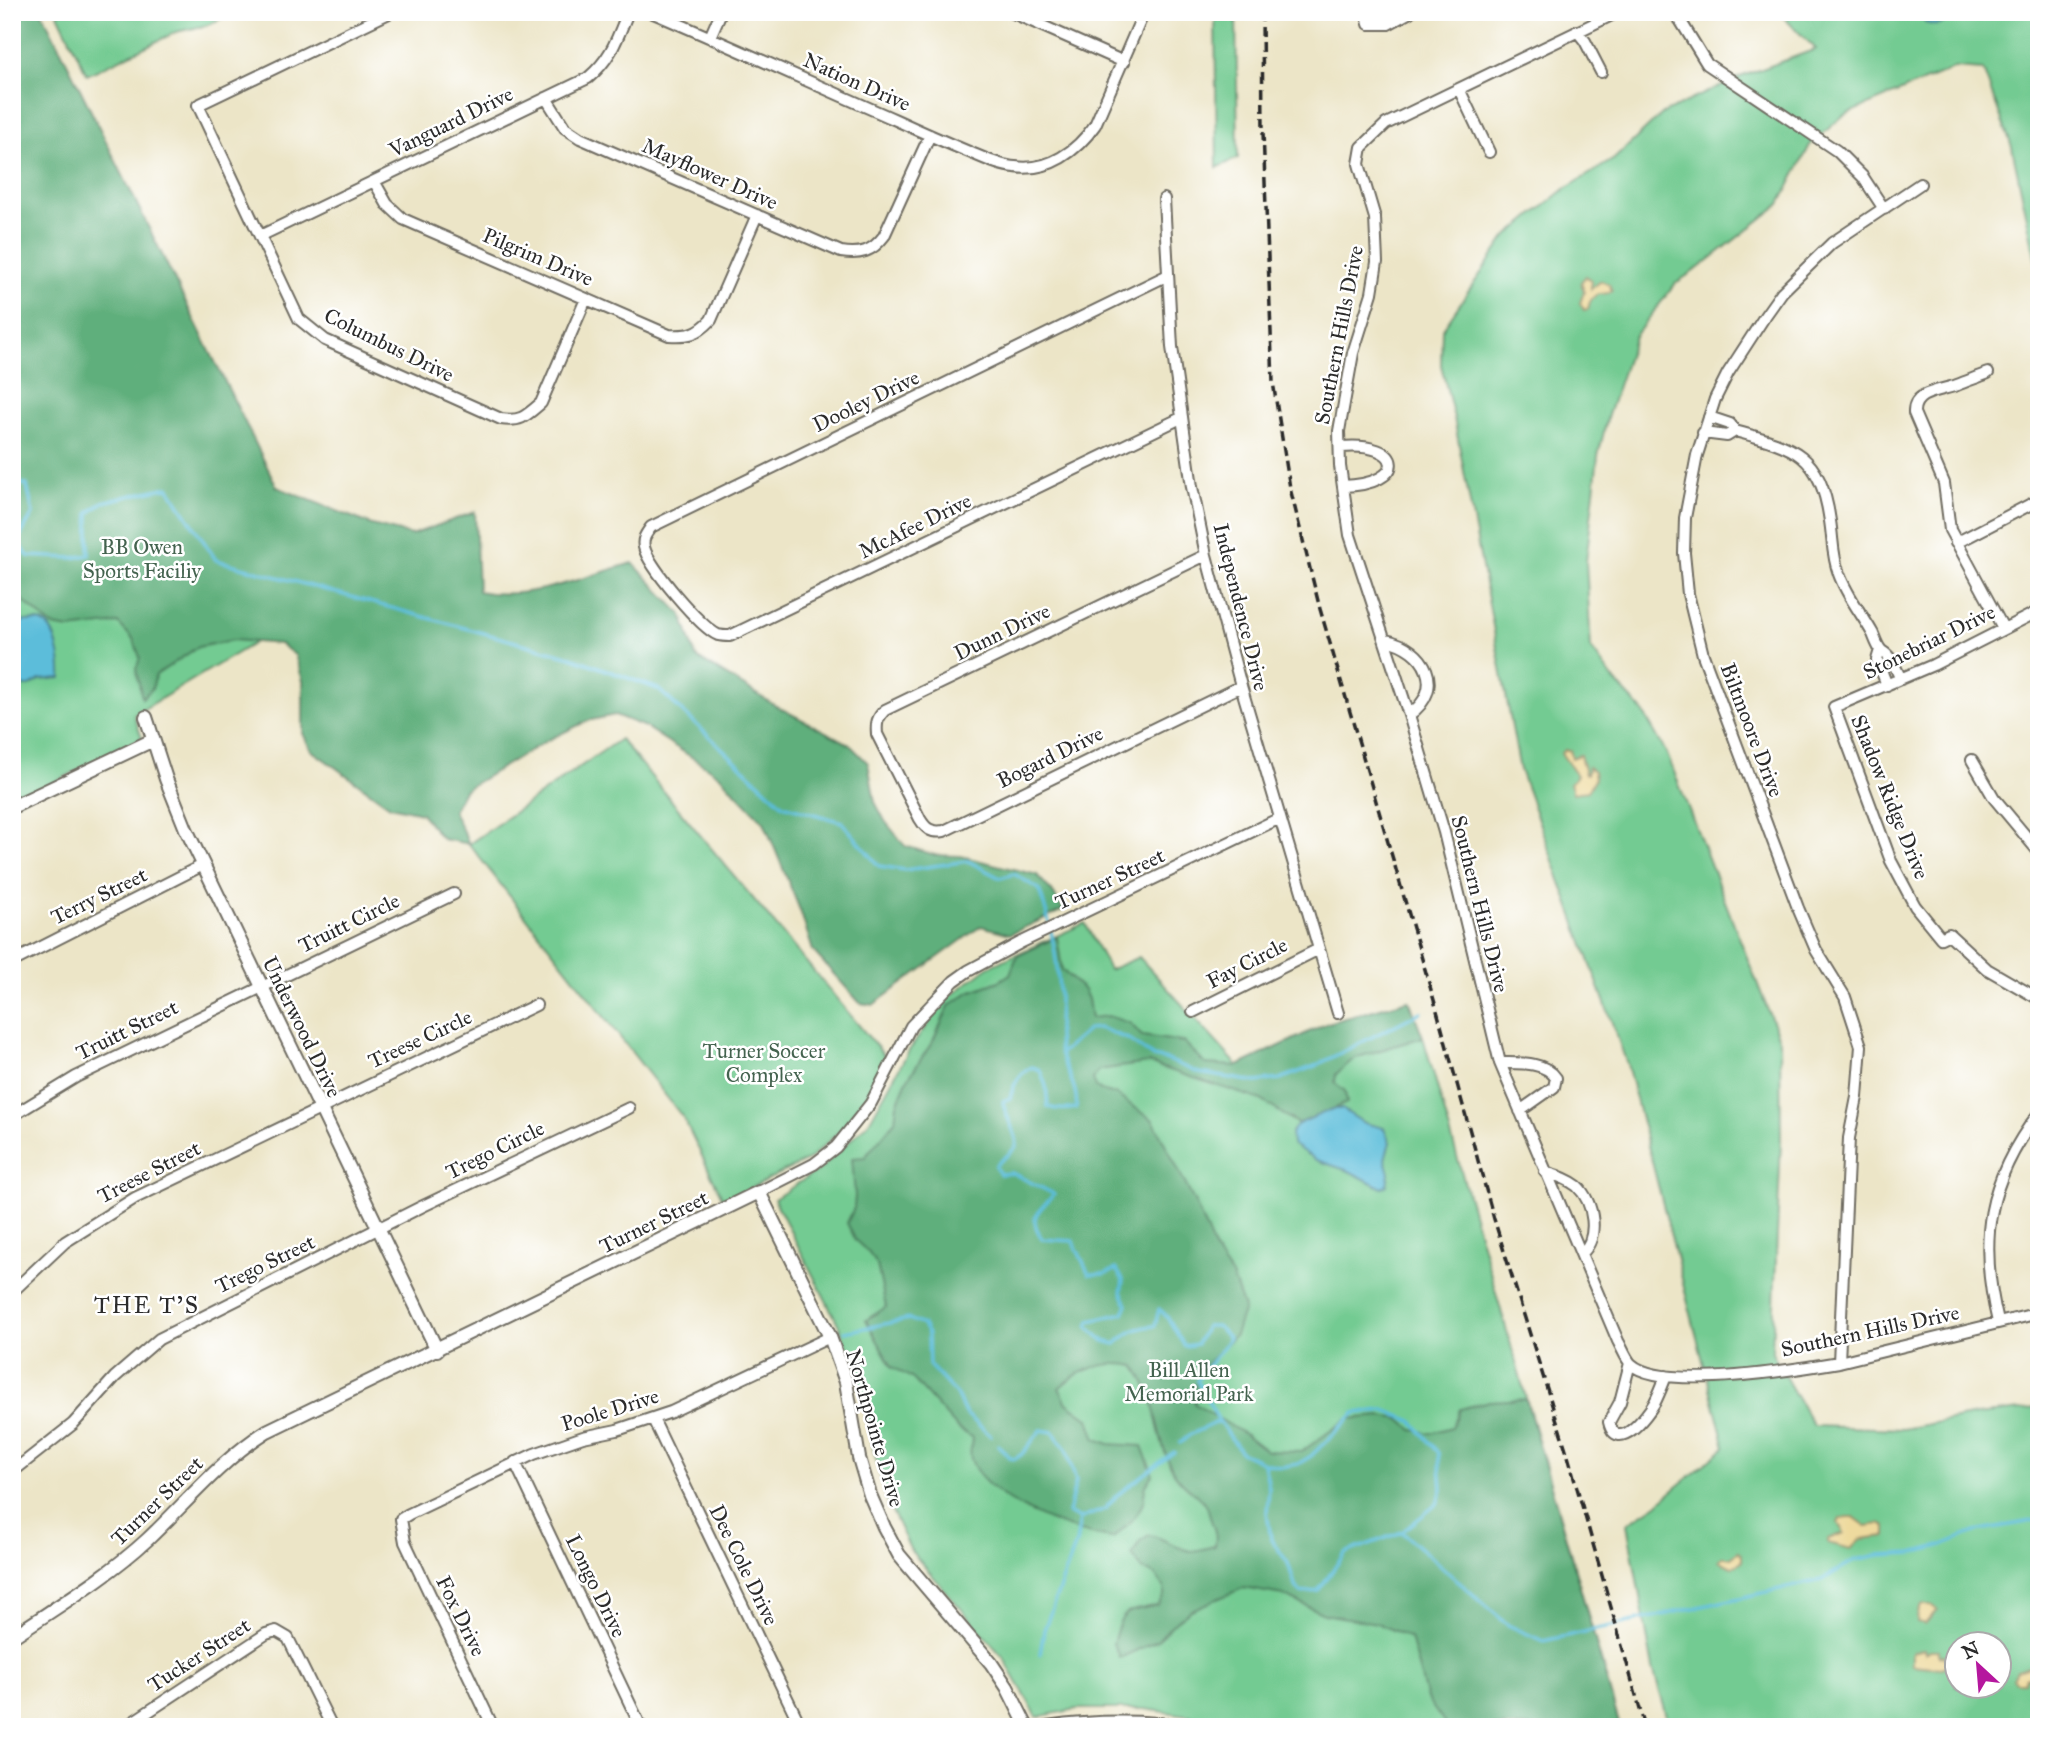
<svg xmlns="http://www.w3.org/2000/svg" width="2051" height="1739" font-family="'IM FELL Great Primer',serif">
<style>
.green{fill:#73cb92;stroke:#4f7b5e;stroke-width:2;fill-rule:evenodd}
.forest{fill:#5eaf7c;stroke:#446d54;stroke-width:2}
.sand{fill:#eeda9e;stroke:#8c8264;stroke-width:2}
.water{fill:#5cbdda;stroke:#447482;stroke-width:2}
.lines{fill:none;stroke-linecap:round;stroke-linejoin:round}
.stream{stroke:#5cbdda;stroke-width:3.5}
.minor-casing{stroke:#6f6c62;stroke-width:14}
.tertiary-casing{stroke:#6f6c62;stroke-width:16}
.minor{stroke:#fff;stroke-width:10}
.tertiary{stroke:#fff;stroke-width:12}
.rail{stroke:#2b2b2b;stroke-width:3.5;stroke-dasharray:10 5;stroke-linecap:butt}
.labels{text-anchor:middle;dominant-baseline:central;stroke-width:5;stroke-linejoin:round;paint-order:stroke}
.street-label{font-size:21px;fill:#2b2b2b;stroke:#fff}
.park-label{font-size:21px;fill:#44634f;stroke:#fff}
.neighbourhood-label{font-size:23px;letter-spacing:2px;fill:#2b2b2b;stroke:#fff}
</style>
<rect width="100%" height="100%" fill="#fff"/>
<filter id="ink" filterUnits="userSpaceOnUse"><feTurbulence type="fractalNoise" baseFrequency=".0143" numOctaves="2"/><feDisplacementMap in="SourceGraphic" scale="14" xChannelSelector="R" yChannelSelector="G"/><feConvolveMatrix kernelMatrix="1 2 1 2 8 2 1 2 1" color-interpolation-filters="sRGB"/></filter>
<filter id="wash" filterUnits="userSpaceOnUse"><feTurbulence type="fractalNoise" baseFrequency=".00686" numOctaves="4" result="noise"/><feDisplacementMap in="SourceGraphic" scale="28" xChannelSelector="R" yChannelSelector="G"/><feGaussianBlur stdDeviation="1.57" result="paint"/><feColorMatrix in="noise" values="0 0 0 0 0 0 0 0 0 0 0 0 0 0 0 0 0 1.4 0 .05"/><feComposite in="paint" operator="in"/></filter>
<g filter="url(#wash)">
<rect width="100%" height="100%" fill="#ece5c7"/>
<!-- green -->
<path class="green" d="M57,12H234L208,25L176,32L87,75Z
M1215,12H1236L1238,158L1217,168Z
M1778,12H2039V275L2012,147L1983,70L1955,68L1844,115L1810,145L1780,204L1700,267L1676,283L1635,336L1608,415L1598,456L1586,562L1591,648L1616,683L1642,710L1667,754L1780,1041L1781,1141L1772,1353L1813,1426L1903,1429L1976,1415L2031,1409L2039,1405V1727H1670L1653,1669L1627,1524L1657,1504L1725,1447L1627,1064L1520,770L1454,418L1441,365L1442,330L1505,238L1565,189L1614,159L1663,113L1740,77L1816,49ZM1956,1644H1998V1686H1956Z
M12,387L309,610L134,715L142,738L12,804Z
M620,739L887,1059L868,1095L844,1127L810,1159L724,1201L684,1119L469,844Z
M1085,923L1109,970L1139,957L1238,1066L1328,1023L1409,1000L1423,1037L1620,1727H1272L1144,1709H1077L1037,1717L1003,1657L911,1551L888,1503L874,1451L858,1376L838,1324L774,1199L823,1167L869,1122L908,1052L944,1001L988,967Z"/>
<!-- forest -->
<path class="forest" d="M12,12H42L277,487L372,525L411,535L475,512L478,591C528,602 585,576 633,563L682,615L696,657L776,706L849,744L868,763L875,802L885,821L905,846L935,855L961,856L1037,875L1054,894L1063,910L1010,934L981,926L873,1005L860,1003L813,951L800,910L764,822L719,775L645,727L615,715L587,721L548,740L464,790L453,811L469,844L442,839L421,813L390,806L311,750L303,734V681L295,655L280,644L233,640L198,647L156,675L152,689L142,698L136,669L140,658L134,640L118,623L70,629L52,626L12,591Z
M1057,937L1062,970L1084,990L1088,999L1091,1018L1108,1016L1130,1023L1142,1036L1184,1042L1205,1064L1238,1066L1328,1023L1409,1000L1423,1037L1355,1058L1336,1074L1335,1083L1345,1091L1347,1103L1298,1124L1261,1100L1148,1063L1099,1070L1093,1079L1097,1089L1115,1094L1153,1120L1196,1205L1215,1251L1232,1276L1244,1308L1235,1335L1201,1370L1196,1383L1195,1404L1246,1435L1267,1451L1301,1452L1347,1419L1381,1416L1400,1419L1413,1430L1431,1433L1452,1427L1460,1409L1489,1401L1526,1399L1620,1727H1447L1427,1699L1410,1638L1377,1623L1324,1614L1283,1595L1243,1588L1191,1610L1175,1622L1157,1641L1120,1658L1113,1644C1122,1606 1127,1613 1158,1605L1164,1595V1587L1154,1574L1143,1570L1132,1555L1140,1541L1149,1535C1164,1537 1177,1550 1192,1551C1199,1551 1208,1547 1215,1546C1217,1534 1215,1531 1211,1520C1209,1515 1209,1509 1206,1505C1196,1492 1180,1485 1172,1469C1155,1437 1158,1396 1135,1366C1106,1360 1081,1368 1059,1388L1067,1403L1089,1419L1096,1439L1109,1444L1142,1446L1153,1475C1139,1492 1148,1493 1141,1507C1135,1519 1123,1529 1113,1538C1074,1534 983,1500 971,1459C969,1453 972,1443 972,1437L958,1429L913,1379L892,1367L866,1320L886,1307L877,1265L868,1252L856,1241L847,1223L854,1208L855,1196L852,1158L865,1157L895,1121L897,1104L907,1080L933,1041L949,1006L969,992L999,981L1010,974L1017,956Z"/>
<!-- sand -->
<path class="sand" d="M1586,276L1591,281V289L1601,281L1609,284L1612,291C1606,296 1596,291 1591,300C1589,303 1589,306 1588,309L1584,310L1580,303L1584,292L1581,282Z
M1565,750H1570L1572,758L1580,755L1585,774H1587L1588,767L1594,771L1595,779L1588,791L1573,793L1570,783L1577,776L1561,753Z
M1847,1518H1855L1866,1526L1880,1524L1886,1527V1536L1861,1539L1851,1549L1828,1543V1539L1844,1533L1838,1523L1840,1519Z
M1739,1551L1742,1555V1561L1732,1567L1719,1561L1722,1557H1731Z
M1923,1605H1931L1937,1610L1925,1624L1917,1622C1917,1615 1918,1610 1923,1605Z
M1924,1649L1925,1653L1929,1650H1939V1656L1943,1655L1947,1663L1946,1666L1941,1668L1912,1665V1652Z
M2034,1665L2037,1674L2034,1677H2025L2024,1682H2016L2013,1678L2017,1671Z"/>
<!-- water -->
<path class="water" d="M1917,12H1957C1943,27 1929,32 1917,12Z
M25,621C29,621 37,620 42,622C57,628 62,663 61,678L40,680L30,686H12V625Z
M1332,1109H1342L1364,1123L1384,1128L1390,1142L1385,1159L1389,1173L1387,1185L1382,1188L1349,1171L1316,1160L1292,1144L1291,1133L1298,1124Z"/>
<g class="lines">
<!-- stream -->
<path class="stream" d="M12,481L27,485L33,514L17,541L28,556L72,558L89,555V513L103,502L168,487L216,560L571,657L658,689L783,805L842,822L879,866L905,870L968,861L1000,878L1014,874L1039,889C1050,920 1057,957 1059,991C1060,1010 1055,1039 1061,1056C1067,1074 1079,1089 1076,1108C1066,1110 1057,1110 1048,1107L1046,1086L1040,1070L1032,1067C1018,1074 1014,1084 1010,1098L1003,1101C1003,1114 1020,1137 1016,1146C1012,1154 1000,1159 995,1167L1000,1174L1012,1173L1054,1194C1038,1213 1027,1215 1042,1239L1073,1241L1089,1274H1104L1116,1269L1123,1280L1121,1292L1127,1304L1123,1313L1090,1321L1088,1327L1104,1341L1116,1344C1129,1332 1136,1327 1155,1326L1159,1309C1173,1320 1175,1334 1185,1346L1197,1344L1206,1326H1217L1229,1338C1220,1354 1207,1365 1197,1381L1219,1421L1241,1452L1264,1463L1269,1488L1267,1512L1271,1539L1288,1563L1295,1585L1301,1593L1318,1591L1345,1553L1402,1532L1508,1625L1543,1641L1822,1580L1855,1560L1879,1555L1912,1553L1940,1546L1980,1530L2039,1520
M1061,1053L1089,1029L1099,1028L1128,1039L1153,1057L1168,1060L1199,1073L1256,1082L1280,1079L1315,1066L1421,1012
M845,1332L909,1319L923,1325L928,1334L929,1365L956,1394L965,1413L991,1436
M1180,1443L1191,1434L1219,1421
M998,1445L1010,1458L1015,1459L1022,1454L1041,1430L1053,1432L1066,1449L1076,1481L1068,1513L1080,1519L1105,1509L1117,1495L1174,1452
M1265,1463L1281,1467L1298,1464L1311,1456L1355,1413L1384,1410L1412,1421L1439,1453L1442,1489L1437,1504L1402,1532
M1040,1654L1044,1630L1076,1544L1080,1519"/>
</g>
</g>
<g filter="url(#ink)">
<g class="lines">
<defs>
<path id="minor" d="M391,12L198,105L299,319L325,340L501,419C521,422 526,416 541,403L586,299
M651,12C733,47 814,84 896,120C920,131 945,142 969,152C984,158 999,166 1015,167C1049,172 1077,151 1095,125L1144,12
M1011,12L1124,62
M1367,12L1369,24H1388L1410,12
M1618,12L1386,124L1362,147L1359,164L1375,218L1377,262L1372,293L1353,353L1339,431L1340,466L1350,535L1409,715L1444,832L1500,1063L1618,1341C1622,1348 1626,1359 1631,1364C1662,1392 1798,1369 1839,1362L2039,1313
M1672,12L1680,20L1707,64L1837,151L1863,177L1884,209
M1577,31L1585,41L1601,72
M710,37L721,12
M1459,89L1489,152
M546,98L565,128L580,138L841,252C860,255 872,252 884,236L930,135
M374,181L387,204L403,219L669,335C688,336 697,335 711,320L757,215
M1164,199L1172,347L1192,487L1206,555L1241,686L1338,1013
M260,236L588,78C611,59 617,39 628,12
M1168,275L651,527C646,534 642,539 644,547C648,566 701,628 718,635C722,636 726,636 730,636L1181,418
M1988,373C1978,377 1967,381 1957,385C1941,391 1913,391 1914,413L1944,483L1950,530L2003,628
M1709,417L1730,424L1735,431C1795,447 1820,453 1830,521C1833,539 1832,556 1839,574C1847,596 1862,614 1873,634C1875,639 1877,645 1880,649C1883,653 1885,652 1888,656C1894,661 1897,672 1901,679
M1703,433L1727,436L1735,431
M1341,447C1405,441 1409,484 1343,486
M1956,543L2035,502
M1206,555L885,710C877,718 876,723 877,734L920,819C926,829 931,833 944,831L1241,686
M2039,611L1933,665L1834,707L1891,861L1915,906L1941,938L1949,934L1987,969L2039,999
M1386,640C1425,648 1447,688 1409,715
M1880,650L1877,660L1887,685
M1972,760L1994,798L2039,852
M12,962L203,865
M1193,1012L1319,949
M1500,1063C1518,1063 1545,1061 1556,1078L1554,1087L1520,1111
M12,1116L76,1077L454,894
M1545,1172C1556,1175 1568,1179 1577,1186C1594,1202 1600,1238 1581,1254
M759,1192L814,1164L836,1147L871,1103L911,1026L954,981L968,971L1020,943L1280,818
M12,1292L65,1242L135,1198L536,1005
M1998,1322C1978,1240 1987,1181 2039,1113
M1839,1362L1849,1138L1857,1097L1861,1046L1845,997L1816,950L1798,908L1703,655L1688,594L1684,553L1685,518L1697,455L1715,399L1728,373L1765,316L1782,292L1832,243L1920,184
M1630,1363L1620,1402L1609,1422C1617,1455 1647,1416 1655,1402C1659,1394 1663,1384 1666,1376
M653,1419L801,1727
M515,1462L641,1727
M12,1472L73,1424L115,1377L159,1339L421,1207L629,1108
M125,1727L266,1634L276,1631L288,1638L332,1727
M493,1727L405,1542L401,1519L409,1514L534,1454L583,1437L617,1430L671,1412L830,1337
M1047,1727C1094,1720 1147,1720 1194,1727"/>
<path id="tertiary" d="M146,717L166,779L186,829L437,1350
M12,807L153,740
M12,1637C58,1606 107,1577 148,1539C187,1502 221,1460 267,1431L759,1192L830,1337L846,1382L859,1458L870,1495L884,1527L899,1555L991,1663L1007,1687L1027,1727"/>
</defs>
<!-- minor casing -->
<use href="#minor" class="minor-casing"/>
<!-- tertiary casing -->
<use href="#tertiary" class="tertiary-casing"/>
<!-- minor -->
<use href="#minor" class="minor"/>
<!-- tertiary -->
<use href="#tertiary" class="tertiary"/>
<!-- rail -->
<path class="rail" d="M1262,12L1263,132L1273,382L1290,488L1320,609L1436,1007L1494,1219L1568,1456L1645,1727"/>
</g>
</g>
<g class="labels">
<!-- street labels -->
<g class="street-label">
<text transform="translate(857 82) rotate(24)">Nation Drive</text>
<text transform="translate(451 122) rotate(-26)">Vanguard Drive</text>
<text transform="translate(710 174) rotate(24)">Mayflower Drive</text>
<text transform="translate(538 257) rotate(23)">Pilgrim Drive</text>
<text transform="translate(1339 335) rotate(-79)">Southern Hills Drive</text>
<text transform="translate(389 345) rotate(26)">Columbus Drive</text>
<text transform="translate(866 401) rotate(-26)">Dooley Drive</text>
<text transform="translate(915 526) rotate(-26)">McAfee Drive</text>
<text transform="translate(1241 607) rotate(76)">Independence Drive</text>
<text transform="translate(1002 632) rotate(-26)">Dunn Drive</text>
<text transform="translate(1929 642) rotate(-26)">Stonebriar Drive</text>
<text transform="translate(1752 730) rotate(69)">Biltmoore Drive</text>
<text transform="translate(1050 757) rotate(-26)">Bogard Drive</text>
<text transform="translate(1890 797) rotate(68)">Shadow Ridge Drive</text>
<text transform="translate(1110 879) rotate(-25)">Turner Street</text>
<text transform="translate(99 896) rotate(-26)">Terry Street</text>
<text transform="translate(1480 904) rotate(76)">Southern Hills Drive</text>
<text transform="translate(349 923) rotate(-26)">Truitt Circle</text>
<text transform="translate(1247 963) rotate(-27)">Fay Circle</text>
<text transform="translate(302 1027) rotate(64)">Underwood Drive</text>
<text transform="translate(127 1030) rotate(-26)">Truitt Street</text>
<text transform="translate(420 1039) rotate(-25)">Treese Circle</text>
<text transform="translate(495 1150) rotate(-26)">Trego Circle</text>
<text transform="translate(149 1172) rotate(-27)">Treese Street</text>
<text transform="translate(654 1222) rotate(-26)">Turner Street</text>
<text transform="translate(265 1264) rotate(-26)">Trego Street</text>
<text transform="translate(1870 1331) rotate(-12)">Southern Hills Drive</text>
<text transform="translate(610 1410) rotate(-17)">Poole Drive</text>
<text transform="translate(875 1428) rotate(74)">Northpointe Drive</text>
<text transform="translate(157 1501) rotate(-44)">Turner Street</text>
<text transform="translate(744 1565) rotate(64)">Dee Cole Drive</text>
<text transform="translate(596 1586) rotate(64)">Longo Drive</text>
<text transform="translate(461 1616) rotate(64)">Fox Drive</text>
<text transform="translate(199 1655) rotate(-33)">Tucker Street</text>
</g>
<!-- park labels -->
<g class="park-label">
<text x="142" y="547">BB Owen<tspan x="142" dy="24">Sports Faciliy</tspan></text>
<text x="764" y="1051">Turner Soccer<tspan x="764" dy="24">Complex</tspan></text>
<text x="1189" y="1370">Bill Allen<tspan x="1189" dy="24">Memorial Park</tspan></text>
</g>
<!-- neighbourhood labels -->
<g class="neighbourhood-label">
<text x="147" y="1305">THE T'S</text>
</g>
</g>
<!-- margin -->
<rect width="2051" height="1739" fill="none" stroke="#fff" stroke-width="42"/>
<!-- north arrow -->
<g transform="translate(1978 1665) rotate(334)"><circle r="33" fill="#ffffff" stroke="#aaaaaa" stroke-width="2"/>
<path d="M0-5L12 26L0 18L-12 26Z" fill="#b5179e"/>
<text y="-10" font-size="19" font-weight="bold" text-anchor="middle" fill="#2b2b2b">N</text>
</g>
</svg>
